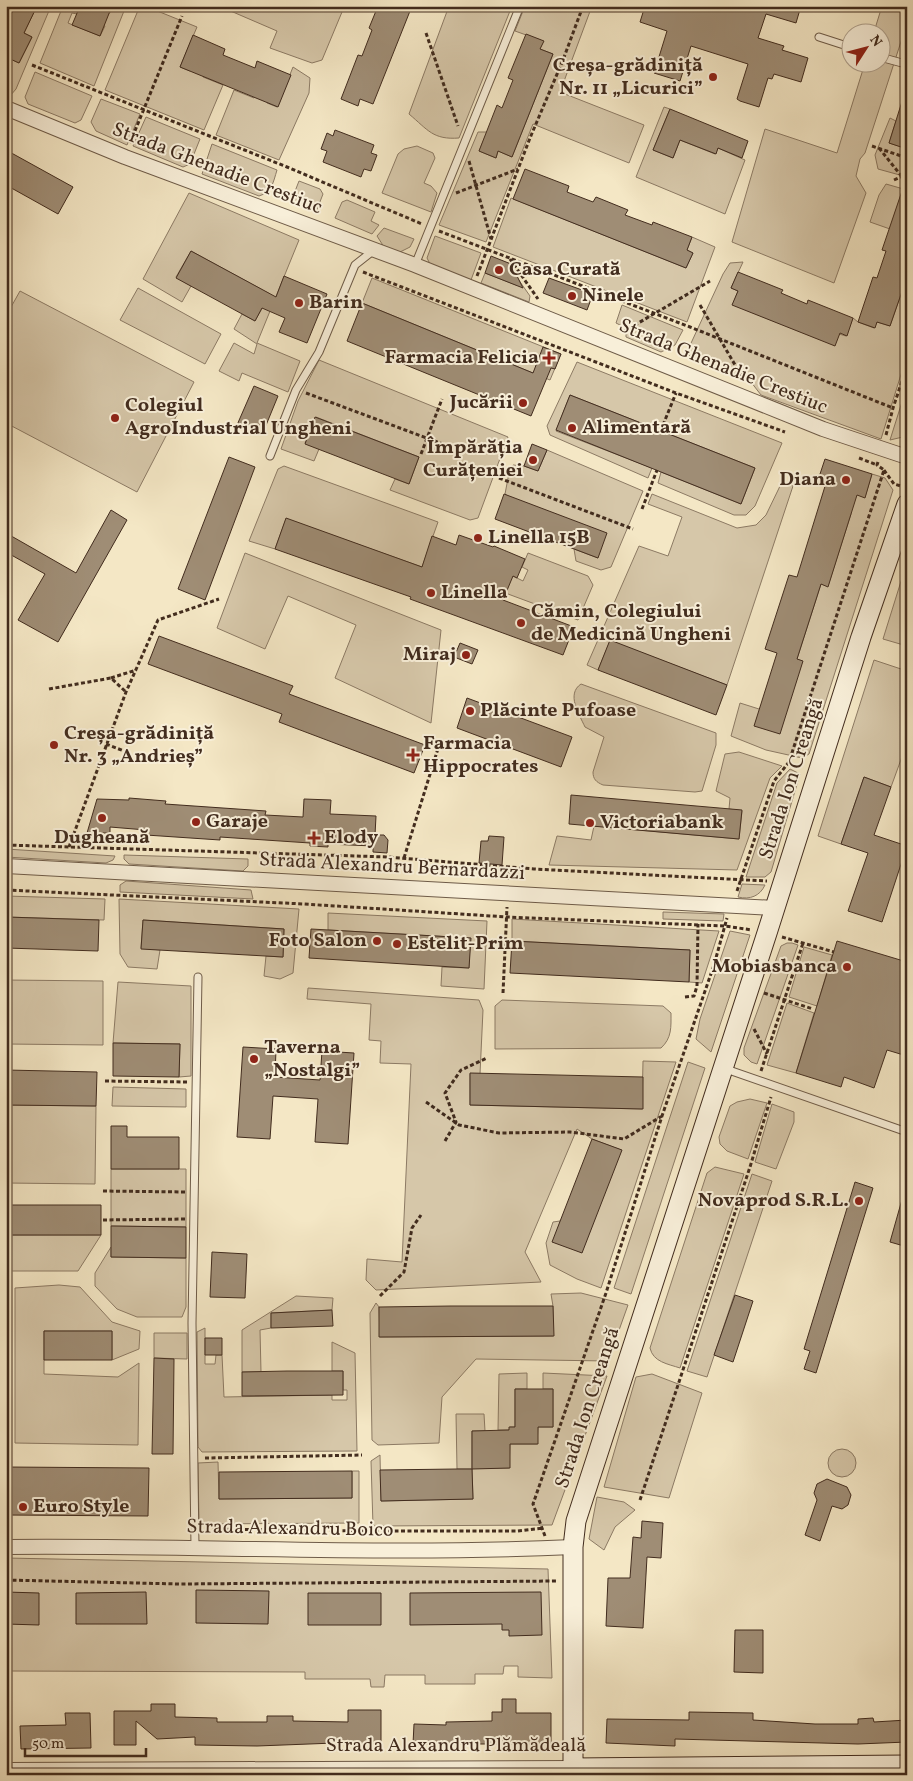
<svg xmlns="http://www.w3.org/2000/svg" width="913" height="1781" font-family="Vollkorn,serif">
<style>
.green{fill:#d6c7a9;stroke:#8c7a64}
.building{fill:#9f8d75;stroke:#422c1e}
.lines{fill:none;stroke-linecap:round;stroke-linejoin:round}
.lane-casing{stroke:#6e5b48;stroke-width:9}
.street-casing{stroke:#6e5b48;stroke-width:16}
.secondary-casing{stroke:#422c1e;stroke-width:21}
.path{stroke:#422c1e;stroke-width:3;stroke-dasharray:4 2.5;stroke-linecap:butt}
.lane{stroke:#f8efd9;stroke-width:7}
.street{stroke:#f8efd9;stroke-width:14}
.secondary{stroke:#f8efd9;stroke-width:19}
.poi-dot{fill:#8f2418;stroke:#f8efd9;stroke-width:2}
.labels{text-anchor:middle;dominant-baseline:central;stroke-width:4;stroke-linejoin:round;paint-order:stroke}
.poi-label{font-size:20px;font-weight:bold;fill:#422c1e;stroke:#f8efd9;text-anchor:start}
.street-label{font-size:20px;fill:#422c1e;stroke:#f8efd9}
</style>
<rect width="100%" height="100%" fill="#f4e7c5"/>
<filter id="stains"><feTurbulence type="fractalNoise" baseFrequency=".004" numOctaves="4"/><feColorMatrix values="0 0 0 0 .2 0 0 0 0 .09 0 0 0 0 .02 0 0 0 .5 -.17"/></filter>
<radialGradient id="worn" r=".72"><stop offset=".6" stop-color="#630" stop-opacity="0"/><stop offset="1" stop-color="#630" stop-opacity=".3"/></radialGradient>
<!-- green -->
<path class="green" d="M37,6H51L16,89L10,96H6V57L19,63L32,37L24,33Z
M63,6H80L77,14L72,13L68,23L100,36L105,26L100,24L105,12L110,13L112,6H126L94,86L40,63Z
M145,6L197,27L180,67L190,71L192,68L204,73L203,77L223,85L204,130L105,90L139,8Z
M219,6H329L342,12L322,60L312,63L270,48L277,31Z
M449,6H512L459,138C433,140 428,130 409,114Z
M525,6H592L560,92L644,125L629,163L533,124L486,242L439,225L478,132H487L479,151L496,158L498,151L512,157L553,54L540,49L543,41L515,31Z
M882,6H907V23L865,153L860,159L856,176L866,193L834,283L732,242L765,129L837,153L865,63L880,62V32H874Z
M293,67L310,78L309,93L279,160L216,135L234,90L254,98L257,93L269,99L267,103L277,107Z
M35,72L92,96L81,120L75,123L28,104L25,97Z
M101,99L140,114L127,145L96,131L91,122Z
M664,107L670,109L653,150L673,158L680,140L715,154L718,148L745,160L725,214L636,177Z
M146,117L200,139L190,164L183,167L133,146Z
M890,118L896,121L889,143L905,148L907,144V177L878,169L875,155Z
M212,144L277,170C273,183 272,192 259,196L202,174Z
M417,146L433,153L435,158L424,183L431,186L437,193L431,212L382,193L398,154L404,149Z
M299,181L320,189L323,194L316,212L295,203L292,199Z
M886,184L907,190L890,229L870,222L879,195Z
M189,193L299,240L257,343L300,361L288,392L242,373L239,381L219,371L234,343L254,354L257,344L234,329L242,314L255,321L270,294L191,251L176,277L191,286L182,302L143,279Z
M511,198L686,268L693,253L687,250L692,237L715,247L687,322L493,247Z
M347,200L375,212L371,221L379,225L372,234L335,218L342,202Z
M384,228L414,239L410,247L400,252L384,247L377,236Z
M435,236L481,253L471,280L430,264L427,258Z
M743,262L731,288L738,291L733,304L846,336L853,318L858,322L874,328L877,322L890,326L907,277V355L881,439L761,395L751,382L686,354L723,274L730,263Z
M485,273L516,285L518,279L530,296L529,302L481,283Z
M372,278L561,354L550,380L362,303Z
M138,288L221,334L205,364L120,320Z
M20,291L194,382L137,492L6,423V316Z
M622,305L683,330L675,345L661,352L626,337V328L616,323Z
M319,360L508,437L478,518L470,520L390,490L395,479L409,484L419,457L316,417L305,443L319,449L314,461L281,449L298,401Z
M577,362L782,443L755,506L746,515H734L658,483L661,472L741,504L755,468L570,395L556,431L652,468L648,478L550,435L547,426Z
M907,386V436L890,440Z
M547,450L643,491L611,567L601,570L576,561L574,549L598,558L505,494L509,473L513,465L524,466L538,471Z
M284,466L438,522L422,567L286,519L275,549L249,541L278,469Z
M872,474L885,478L893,490L809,754L802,758L766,750L731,736L740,703L759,709L802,661L797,659L821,584L828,586L851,514L849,492L865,497Z
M787,483L793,486L727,685L610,641L598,670L587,665L639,546L668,556L682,517L648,504L652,494L737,528L756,525L766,515L781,484Z
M245,553L441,630L431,723L335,678L356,625L288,596L265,649L217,628Z
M528,553L588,576L593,585L578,620L473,581L513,576L523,581L528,570L522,567Z
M907,562V646L883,639Z
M874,660L907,671V743L891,787L864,777L841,844L818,836Z
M581,684L716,733V745L702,791L695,792L603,785C596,782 593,779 593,772L604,737L585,727C579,714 566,694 581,684Z
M739,752L782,766L770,778L737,870L549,865L557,836L591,840L594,826L739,839L742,811L729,809L730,798L716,791L725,754Z
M790,769L800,774L771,872L765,877H746L777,783Z
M6,849L115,856L113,860L106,863L6,857Z
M124,855L248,859V866L243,871L129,864L124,859Z
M126,881L251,890L253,899L120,892V885Z
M742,884L765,885C760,896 750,900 738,897Z
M6,896L105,899L104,920L6,917Z
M119,899L299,909L293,973L280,979L264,976L266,956L283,957L284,929L143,920L141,948L160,950L157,969L128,967L120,954Z
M663,912L724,914L723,921L663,919Z
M328,913L487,921L484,989L441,986L442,967L469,968L470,938L328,930Z
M512,919L719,931L702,983L689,982L690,950L512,941Z
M730,931L750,935L711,1052L696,1039L700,1019Z
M787,943H792L798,945L757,1064L751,1062L744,1055V1048L781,946Z
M804,947L832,955L817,1006L789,997Z
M6,980L103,981V1045L6,1044Z
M118,982L191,986V1076L179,1077L180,1044L113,1043Z
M308,988L479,1000L483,1010L480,1074H470V1105L642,1109L643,1061L676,1062L601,1288L577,1279L550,1265L546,1243L553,1222L560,1221L621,1150L592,1139L577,1129L525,1252L541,1282L376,1290L366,1280L367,1259L402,1262L411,1064L380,1063L381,1041L369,1040L371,1004L307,999Z
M502,1000L663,1006L671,1013C671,1027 672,1038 661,1048L495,1049V1006Z
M787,1003L814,1013L796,1073L767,1065Z
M688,1062L705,1068L631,1294L614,1288Z
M113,1087L186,1089V1107L112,1106Z
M750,1099L767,1103L748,1159L727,1151L720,1144L719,1137L730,1106L737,1102Z
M772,1104L794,1112V1122L776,1169L755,1162Z
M6,1105L96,1106L95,1184L6,1183Z
M715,1167L744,1174L680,1368C668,1364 653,1362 650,1348L707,1173Z
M111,1169H186V1227L111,1226Z
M752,1174L772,1181L707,1377L687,1371Z
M6,1235H101L78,1271H6Z
M111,1247V1257L186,1258V1307L182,1317H137L117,1309L95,1286V1273Z
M59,1285L80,1287L112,1322L140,1331L139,1349L112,1360V1331H44V1374L118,1377L139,1363L138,1445L15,1443V1288Z
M581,1293L628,1305L608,1361L476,1359L442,1397L439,1443L378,1445L372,1440L370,1313L376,1303L379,1307L380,1337L553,1336V1306L551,1294Z
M296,1296L333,1298L332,1310L271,1313V1328L260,1330L261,1372H242V1330Z
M205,1328V1364H215L216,1355H222L224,1397L332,1395V1400H347V1390H343V1371H332V1342L355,1353L357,1451L202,1452L198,1447L197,1332Z
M154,1333H187V1359L154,1358Z
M527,1373V1389H515V1427H510L509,1430H498L499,1374Z
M543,1373L607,1376L552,1525L373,1526L371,1461L380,1455L381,1501L473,1499L472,1469H457L456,1414H484L485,1431H472V1468H509L510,1444H537L538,1427H553V1389H543Z
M652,1374L702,1393L669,1498L604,1487L636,1377Z
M828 1463a14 14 0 1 1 28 0a14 14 0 1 1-28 0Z
M218,1462L219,1499L352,1498V1471H359V1523L199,1524L198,1463Z
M597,1497L624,1502L635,1510L615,1527L604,1550L589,1539Z
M6,1558L548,1569L552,1678L518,1677V1666H504L503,1674H475V1684H425V1675H385L384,1687H371L370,1679H305V1672L6,1671Z"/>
<!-- building -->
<path class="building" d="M6,6H37L24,33L32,37L19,63L6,57Z
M80,6H112L100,36L72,25Z
M378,6H412L373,104L360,99L358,106L341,99L358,55L362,56L372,30L369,28Z
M645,6H662L675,10L676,6H801L796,23L766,14L758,38L784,46L782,50L808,58L801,82L774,74L772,79L768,78L759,107L740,101L737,99L748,64L691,46L680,81L654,73L667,31L640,22Z
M526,34L544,41L540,49L553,54L512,157L498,151L496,158L479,151L497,105L502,108L513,80L508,78Z
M193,35L225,49L223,55L255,68L257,61L291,75L278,107L180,67Z
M904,95H907V149L889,143Z
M670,109L748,141L742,158L718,148L716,154L680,140L673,158L653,150Z
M335,130L374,145L371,153L377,155L371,171L364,169L361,177L323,162L327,151L321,149L327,133L333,136Z
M6,150L73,187L58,214L6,185Z
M525,169L569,186L567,192L593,202L596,197L628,210L625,215L652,225L653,222L692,237L687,250L693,253L686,268L513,199Z
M904,185H907V277L890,326L877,322L875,328L858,322L873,277L877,278L886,251L882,250Z
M191,251L276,297L284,276L327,294L307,343L279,332L285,318L262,308L255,321L176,278Z
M491,256L511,264L523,288L485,273Z
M738,272L783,290L781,293L807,304L808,300L853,318L847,336L840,333L835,346L732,305L738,291L731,288Z
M549,278L593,294L587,310L543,293Z
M362,303L533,373L543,347L561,354L555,369L551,368L531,416L347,341Z
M254,386L278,396L262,435L237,425Z
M570,395L755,468L741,504L556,430Z
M315,417L419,457L409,484L305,444Z
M532,444L547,450L538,471L524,466Z
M229,457L255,467L205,600L178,589Z
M825,459L872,474L865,498L857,495L828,587L821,584L797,659L803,661L780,734L754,726L777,653L765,649L789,575L797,577L826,483L818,480Z
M504,494L607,533L598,558L495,519Z
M111,510L127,520L58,642L18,620L45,574L6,552V533L76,573Z
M286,518L422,567L432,536L456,545L459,535L493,547L494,546L525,559L517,578L513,576L503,600L574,627L563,655L410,599L411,597L275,549Z
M159,636L293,686L289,694L425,745L414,773L279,722L282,714L148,664Z
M610,640L727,685L716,715L598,670Z
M460,643L478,650L472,664L454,657Z
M467,698L572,737L561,767L457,728Z
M864,777L891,787L874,835L907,846L882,922L848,911L868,853L841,844Z
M571,795L742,810L739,839L569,824Z
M129,798L166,801L165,804L266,811L265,815L303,817L304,799L331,800L330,814L376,816L375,835H384L388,840L387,853L373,852V846L328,844V847L310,846V843L220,837V840L146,835V830L110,827V833H87L97,799L129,800Z
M489,836L504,837L502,865L479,863L481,841H488Z
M6,917L99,920L98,951L6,948Z
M143,920L284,929L283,957L141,949Z
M311,929L471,938L469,968L309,958Z
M512,941L690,950L689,982L510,973Z
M837,941L907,962V1056L887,1050L874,1088L844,1077L841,1087L796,1073Z
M113,1043L180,1044L179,1077L113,1076Z
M243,1047L276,1049L275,1077L320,1080L322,1051L354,1053L348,1144L315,1142L318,1099L273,1096L270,1139L237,1137Z
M6,1070L97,1072L96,1106L6,1105Z
M470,1073L643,1077V1109L470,1105Z
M111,1126H127V1137H179V1169H111Z
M592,1139L622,1150L582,1253L552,1242Z
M855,1182L873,1188L816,1373L804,1369L810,1351L804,1349Z
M903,1196H907V1238L904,1246L890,1242Z
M6,1205H101V1235H6Z
M111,1226L186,1227V1258L111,1257Z
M212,1252L247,1254L245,1298L210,1297Z
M735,1295L753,1301L733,1362L714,1355Z
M451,1306H553L554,1336L379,1337V1307Z
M332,1310L333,1326L271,1328V1313Z
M44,1331H112V1360H44Z
M205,1338H222V1355H205Z
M154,1358L174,1359L173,1454H152Z
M287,1371H343V1395L242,1396V1372Z
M515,1389H553V1427H538V1444H510V1468L472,1469V1431L509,1430V1427H515Z
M6,1467L149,1468L148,1516L6,1515Z
M457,1469H472L473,1499L381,1501L380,1470Z
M352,1471V1498L219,1499V1472Z
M827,1479L847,1487L851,1495L848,1505L842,1509L832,1506L820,1541L805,1535L817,1500L814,1493L817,1484Z
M642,1521L663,1523L661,1558L647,1557L643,1628L606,1626L608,1578H630L633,1537L641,1538Z
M196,1590L269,1591L268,1624L196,1623Z
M6,1592L39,1593V1625L6,1624Z
M146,1592L147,1624H76V1593Z
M541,1592L542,1635L509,1636V1630H502V1624L410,1625V1593Z
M308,1593H381V1625H308Z
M735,1630H763V1673L734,1672Z
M502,1699H516V1713H551V1744H413L414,1724L446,1725V1722L492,1721V1712H502Z
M151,1704H175V1717L217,1718V1722H267V1716H293V1721L348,1722V1710H381V1744L335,1743L257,1746L195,1745V1737L157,1739L136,1721V1745H114V1711H151Z
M689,1712L753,1713V1720L815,1724H858V1719L873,1718L874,1722L907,1720V1742L858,1744L675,1739V1746L606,1743L607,1719L689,1720Z
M65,1713H90L91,1748L21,1749L20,1726L66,1725Z"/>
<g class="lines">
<defs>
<path id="lane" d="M819,37L850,47
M880,57L902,63
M415,265L520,6
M270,456L296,390L319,352L355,265L374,250
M723,1068L907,1132
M195,1547L192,1323L198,977"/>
<path id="street" d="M6,108L125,157L415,265L823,429L907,457
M6,866L775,908
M6,1547C195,1545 385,1556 573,1547
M6,1770L573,1768V1775"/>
<path id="secondary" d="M907,504L861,637L767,933L576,1521L573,1547V1768L907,1765"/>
</defs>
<!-- lane casing -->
<use href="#lane" class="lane-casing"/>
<!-- street casing -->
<use href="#street" class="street-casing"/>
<!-- secondary casing -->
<use href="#secondary" class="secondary-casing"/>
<!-- path -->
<path class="path" d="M426,33L458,126
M32,65L287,167L422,224
M130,143L182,16
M872,146L907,158
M879,148L907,183
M469,161L491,239
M894,180L907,174
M456,193L518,169
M439,231L690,327L893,408
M510,259L538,299
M363,272L676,393L785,432
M477,276L530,138L563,60L583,6
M700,305L745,382
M623,332L710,281
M306,393L448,446
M663,425L676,393
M886,435L893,408L907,366
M421,454L442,399
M859,458L877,465
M884,470L894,484L904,487
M499,478L633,529
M642,509L657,470
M111,678L136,670
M49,689L111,678L126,692
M106,744L129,753
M6,845L388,857L534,869L767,881
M69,847L126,692L158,620L219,599
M404,858L440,742
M508,880L509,867
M6,890L304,904L507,917L725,926L752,930
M737,891L774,781L789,762L884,470L877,465L878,462
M782,937L834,952
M503,993L507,907
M764,993L813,1009
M685,997L694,996L697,986L698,924
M754,1029L767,1054
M761,1071L803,943
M105,1081L187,1082
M426,1102L459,1125L499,1133L570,1132L624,1139L662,1116
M445,1141L456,1122L445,1093L461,1070L487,1058
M103,1191L185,1192
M103,1220L185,1219
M380,1296L404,1272L412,1228L421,1215
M205,1458L362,1455
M640,1500L750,1167L771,1097
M206,1529L366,1531H517L543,1528
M545,1536L533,1504L606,1293L662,1116L714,965L727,918
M6,1580L180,1584L558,1581"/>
<!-- lane -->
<use href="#lane" class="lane"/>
<!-- street -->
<use href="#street" class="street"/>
<!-- secondary -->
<use href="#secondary" class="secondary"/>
</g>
<!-- markers -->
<g class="poi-dot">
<circle cx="713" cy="77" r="5"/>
<circle cx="499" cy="270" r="5"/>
<circle cx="572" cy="296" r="5"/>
<circle cx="299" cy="303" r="5"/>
<path d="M546.5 350.5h5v5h5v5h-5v5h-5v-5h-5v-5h5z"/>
<circle cx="523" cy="403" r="5"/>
<circle cx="115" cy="418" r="5"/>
<circle cx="572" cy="428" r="5"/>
<circle cx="533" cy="460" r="5"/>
<circle cx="846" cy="480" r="5"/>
<circle cx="478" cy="538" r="5"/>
<circle cx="431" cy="593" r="5"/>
<circle cx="521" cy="623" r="5"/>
<circle cx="466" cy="655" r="5"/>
<circle cx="470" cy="711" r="5"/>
<circle cx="54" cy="745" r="5"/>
<path d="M410.5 747.5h5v5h5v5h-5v5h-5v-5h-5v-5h5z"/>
<circle cx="102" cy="818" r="5"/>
<circle cx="196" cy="822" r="5"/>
<circle cx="590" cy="823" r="5"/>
<path d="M311.5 830.5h5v5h5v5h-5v5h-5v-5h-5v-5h5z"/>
<circle cx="377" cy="941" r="5"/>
<circle cx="397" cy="944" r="5"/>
<circle cx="847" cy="967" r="5"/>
<circle cx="254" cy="1059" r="5"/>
<circle cx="859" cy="1201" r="5"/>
<circle cx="23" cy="1507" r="5"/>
</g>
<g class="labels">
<!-- poi labels -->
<g class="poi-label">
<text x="703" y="66" text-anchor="end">Creșa-grădiniță<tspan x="703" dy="23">Nr. 11 „Licurici”</tspan></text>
<text x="509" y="270">Casa Curată</text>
<text x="582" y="296">Ninele</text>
<text x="309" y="303">Barin</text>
<text x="539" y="358" text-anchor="end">Farmacia Felicia</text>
<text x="513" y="403" text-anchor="end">Jucării</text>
<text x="125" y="406">Colegiul<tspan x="125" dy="23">AgroIndustrial Ungheni</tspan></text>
<text x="582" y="428">Alimentară</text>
<text x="523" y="448" text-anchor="end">Împărăția<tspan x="523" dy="23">Curățeniei</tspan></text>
<text x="836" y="480" text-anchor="end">Diana</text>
<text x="488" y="538">Linella 15B</text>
<text x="441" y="593">Linella</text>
<text x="531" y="612">Cămin, Colegiului<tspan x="531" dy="23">de Medicină Ungheni</tspan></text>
<text x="456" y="655" text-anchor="end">Miraj</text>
<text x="480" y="711">Plăcinte Pufoase</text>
<text x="64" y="734">Creșa-grădiniță<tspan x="64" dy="23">Nr. 3 „Andrieș”</tspan></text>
<text x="423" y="744">Farmacia<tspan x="423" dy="23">Hippocrates</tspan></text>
<text x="206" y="822">Garaje</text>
<text x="600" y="823">Victoriabank</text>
<text x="102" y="838" text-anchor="middle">Dugheană</text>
<text x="324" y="838">Elody</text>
<text x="367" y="941" text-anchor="end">Foto Salon</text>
<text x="407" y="944">Estelit-Prim</text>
<text x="837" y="967" text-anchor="end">Mobiasbanca</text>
<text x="264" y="1048">Taverna<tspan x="264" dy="23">„Nostalgi”</tspan></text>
<text x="849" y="1201" text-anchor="end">Novaprod S.R.L.</text>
<text x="33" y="1507">Euro Style</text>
</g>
<!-- street labels -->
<g class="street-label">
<text transform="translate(217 169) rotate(21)">Strada Ghenadie Crestiuc</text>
<text transform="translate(723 367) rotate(22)">Strada Ghenadie Crestiuc</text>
<text transform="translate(792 779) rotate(-72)">Strada Ion Creangă</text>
<text transform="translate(392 867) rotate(3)">Strada Alexandru Bernardazzi</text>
<text transform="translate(588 1408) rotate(-72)">Strada Ion Creangă</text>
<text transform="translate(290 1529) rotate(1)">Strada Alexandru Boico</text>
<text x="456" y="1746">Strada Alexandru Plămădeală</text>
</g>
</g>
<!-- margin -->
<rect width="913" height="1781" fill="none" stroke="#f4e7c5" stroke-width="25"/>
<rect x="8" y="8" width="898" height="1766" fill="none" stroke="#422c1e" stroke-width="2.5"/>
<rect x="12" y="12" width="888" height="1756" fill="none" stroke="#422c1e"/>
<!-- north arrow -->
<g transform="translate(866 48) rotate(54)"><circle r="24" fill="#f8efd9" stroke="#afa18e"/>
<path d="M0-4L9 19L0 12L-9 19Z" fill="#8f2418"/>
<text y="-8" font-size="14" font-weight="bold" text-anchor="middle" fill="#422c1e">N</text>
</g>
<!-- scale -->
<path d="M25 1748v8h121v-8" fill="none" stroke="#422c1e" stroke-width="2.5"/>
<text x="32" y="1748" font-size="15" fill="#422c1e" stroke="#f8efd9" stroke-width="4" paint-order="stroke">50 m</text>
<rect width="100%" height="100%" filter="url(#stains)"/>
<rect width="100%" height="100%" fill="url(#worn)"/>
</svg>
